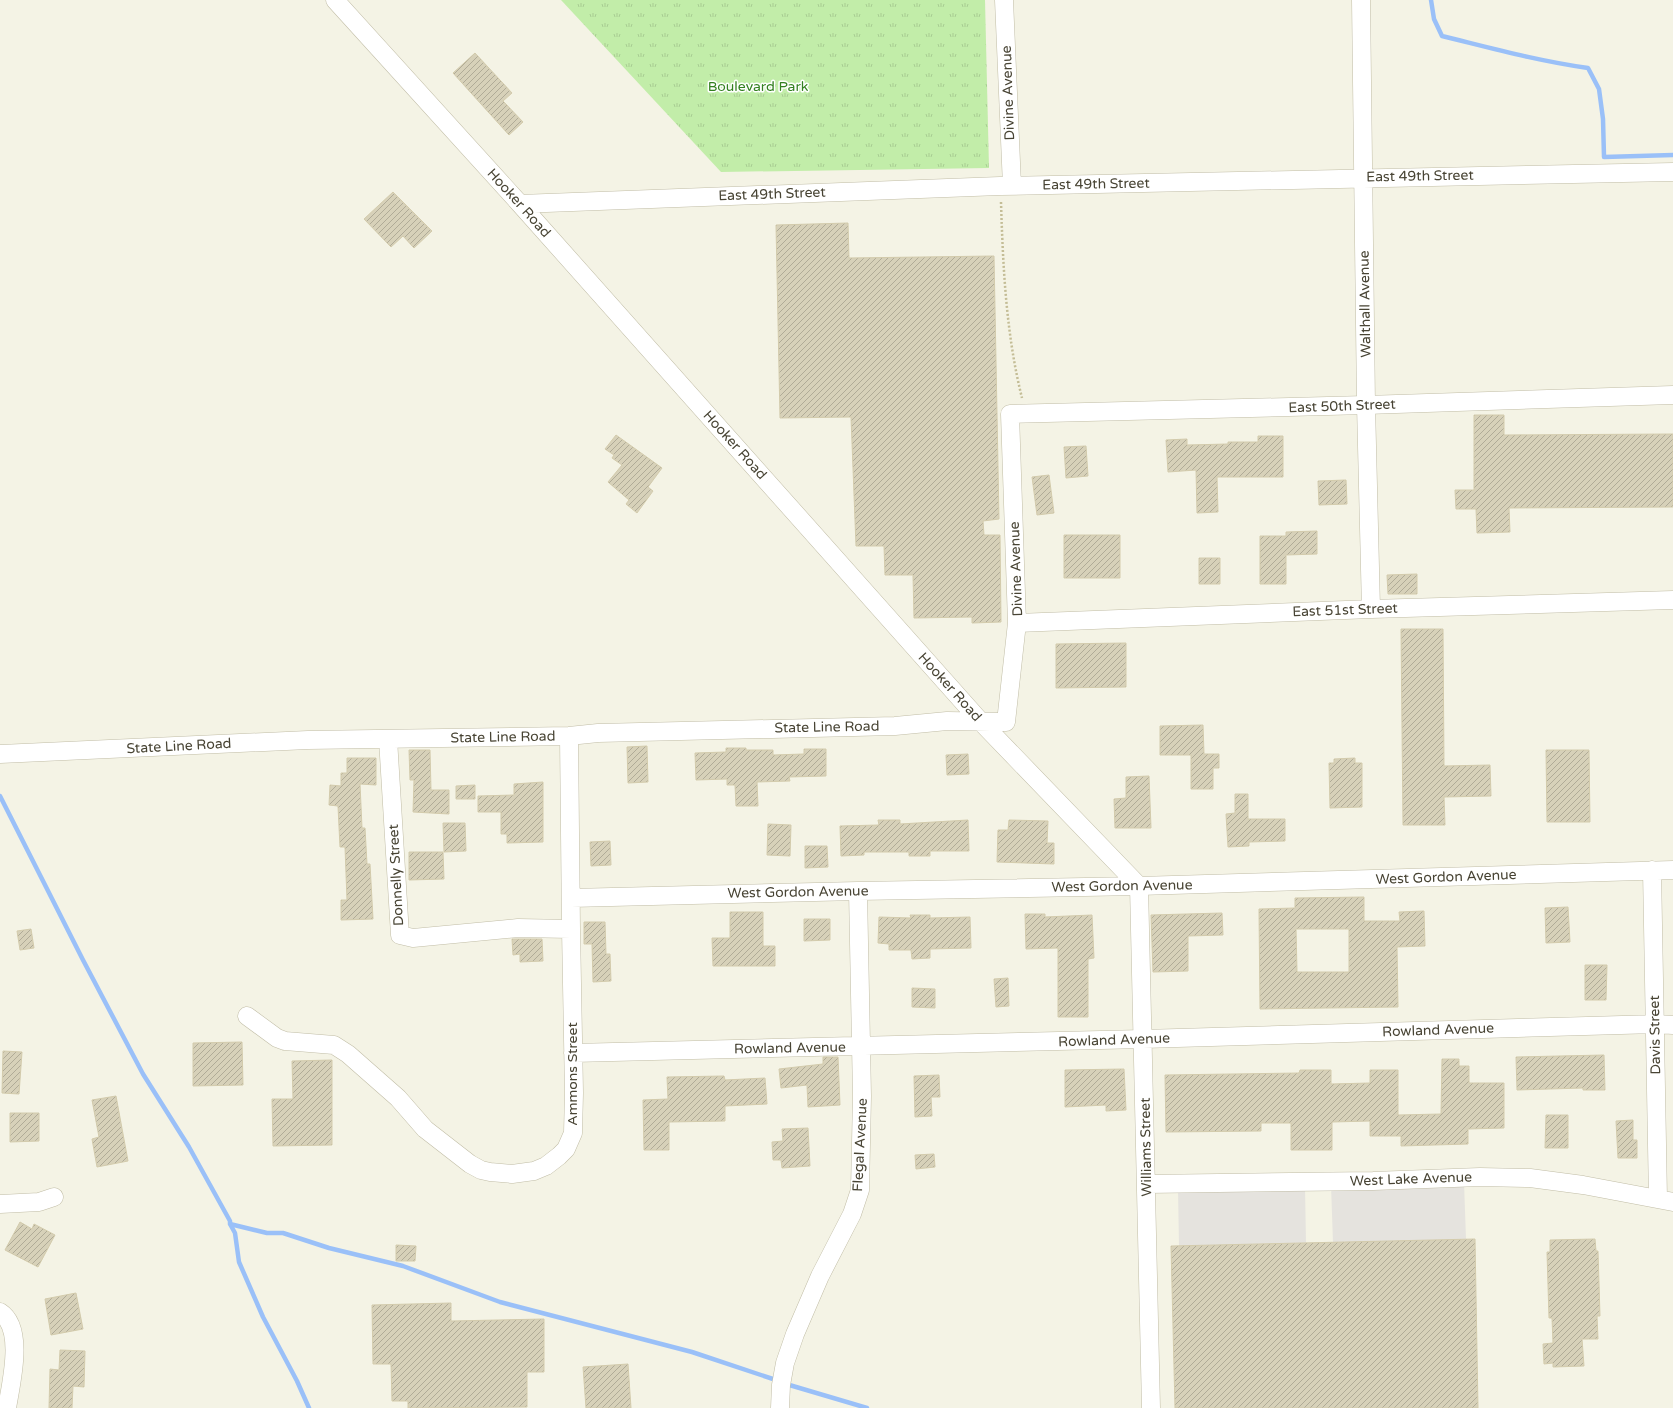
<svg xmlns="http://www.w3.org/2000/svg" width="1673" height="1408" font-family="'Varela Round',sans-serif">
<style>
.grass{fill:url(#grass-tufts)}
.parking{fill:#e5e3de}
.lines{fill:none;stroke-linecap:round;stroke-linejoin:round}
.stream{stroke:#9ac0f8;stroke-width:4.5}
.building{fill:url(#building-hatch);stroke:#d3cbac;fill-rule:evenodd}
.street-casing{stroke:#c1bda6;stroke-width:19}
.path{stroke:#c4bd96;stroke-width:2.5;stroke-dasharray:2 2;stroke-linecap:butt}
.street{stroke:#fff;stroke-width:18}
.labels{text-anchor:middle;dominant-baseline:central;stroke-width:3;stroke-linejoin:round;paint-order:stroke}
.park-label{font-size:14px;fill:#338020;stroke:#fff}
.street-label{font-size:14px;fill:#484434;stroke:#fff}
</style>
<defs>
<pattern id="grass-tufts" width="24" height="20" patternUnits="userSpaceOnUse"><rect width="24" height="20" fill="#c2eda9"/><path d="M3 7l-1-3M5 7V3M7 7l1-3M15 17l-1-3M17 17v-4M19 17l1-3" fill="none" stroke="#a8cc92"/></pattern>
<pattern id="building-hatch" width="6" height="6" patternUnits="userSpaceOnUse"><rect width="6" height="6" fill="#d7d1b9"/><path d="M-1 1l2-2M0 6l6-6M5 7l2-2" fill="none" stroke="#b0ab97"/></pattern>
</defs>
<rect width="100%" height="100%" fill="#f4f3e5"/>
<!-- grass -->
<path class="grass" d="M561,0H985L989,168L721,172Z"/>
<!-- parking -->
<path class="parking" d="M1464,1182L1466,1239L1333,1243L1331,1185Z
M1305,1187L1306,1243L1179,1246L1178,1189Z"/>
<g class="lines">
<!-- stream -->
<path class="stream" d="M1431,0L1434,19L1442,36C1491,48 1538,61 1588,68L1599,89L1603,119L1604,157L1673,155
M0,796L83,960L143,1074L189,1147L230,1221V1224L235,1233L239,1262L263,1317L297,1381L309,1408
M230,1224L267,1233H283L329,1248L403,1266L500,1302L692,1352L779,1381
M786,1384L867,1408"/>
</g>
<!-- building -->
<path class="building" d="M475,53L512,93L503,101L523,122L509,135L453,73Z
M393,192L432,231L414,248L403,236L391,247L364,219Z
M848,223L849,258L994,256L999,519L983,521L984,535H1000L1001,622L972,623V617L914,618L913,575H885L884,546H856L851,417L780,418L776,225Z
M1474,415H1504V435L1673,434V507L1509,508L1510,532L1477,533L1476,509H1456L1455,490H1474Z
M616,435L662,468L648,487L653,491L637,513L626,504L629,500L608,482L622,465L612,458L614,455L605,449Z
M1258,436H1283V477H1217L1218,512L1197,513L1196,470L1168,472L1166,440L1187,439V445L1228,444V442H1258Z
M1086,446L1088,476L1066,478L1064,447Z
M1049,475L1054,513L1037,515L1032,477Z
M1346,480L1347,504L1319,505L1318,481Z
M1317,531V554L1286,555V584H1260V536H1286V532Z
M1064,535H1120V578H1064Z
M1199,558H1220V584H1199Z
M1417,574V594H1388L1387,575Z
M1401,629H1443L1444,766L1490,765L1491,796L1444,797L1445,825H1403Z
M1126,643V687L1056,688V644Z
M1203,725L1204,754H1219V768H1213V789H1191V755H1160V726Z
M647,746L648,782L628,783L627,747Z
M726,748H746V750H773V755L804,754V749H826V776L789,777L790,781L757,782L758,806H736L735,785H727V779L696,780L695,753L726,752Z
M409,750H430L431,790H449V814L413,812L414,780H410Z
M1546,750H1589L1590,822H1547Z
M968,754L969,774L947,775L946,755Z
M347,758H376V785L360,784L362,828H365L367,864H370L373,919L341,920V900H347L345,847H340L338,806L329,805L330,785L341,786V773H347Z
M1355,758V763H1362V807L1330,808L1329,763H1334V759Z
M1149,776L1151,828H1115L1114,799L1126,798V777Z
M543,782V842L507,843V834H501V812H478V796L514,795V784Z
M475,785V799H456V786Z
M1235,794H1248V819H1285V841L1249,842V846L1228,847L1226,814L1235,813Z
M878,820H900V824L968,820L969,851H930V856H909V852H864V855L841,856L840,826L879,825Z
M1009,820L1048,821L1047,843H1054V864L997,862L998,830H1008Z
M443,823H465L466,851L444,852Z
M768,824L791,825L790,856L767,855Z
M610,841L611,865L591,866L590,842Z
M805,846H827L828,867L805,868Z
M409,852H443L444,879L409,880Z
M1364,897V921H1400L1399,912L1424,911L1425,946L1397,947L1398,1007L1260,1009L1259,909L1295,908V898ZM1296,929H1349V972H1297Z
M1568,907L1570,942L1546,943L1545,908Z
M730,912H763V946H775V966H713L712,938H730Z
M1222,913L1223,935L1188,936V971L1153,972L1151,915Z
M1025,914H1045V917L1092,915L1094,958L1088,959V1017H1058V948L1026,949Z
M910,915H930V918L970,917L971,948L930,949V958L912,959L911,950H889V944L878,943L879,917L911,918Z
M804,919H830V940L804,941Z
M584,922H605L606,954H610L611,981L593,982L592,944H584Z
M31,929L34,948L20,950L17,931Z
M512,939H542L543,961L520,962V954L513,955Z
M1585,965H1607L1606,1000H1585Z
M1008,978L1009,1006L996,1007L994,979Z
M912,988L935,989V1008L912,1007Z
M242,1042L243,1085L193,1086V1043Z
M3,1051L22,1052L19,1094L2,1093Z
M1604,1055L1605,1090H1583V1088L1517,1090L1516,1057Z
M823,1057H838L840,1105L808,1107L807,1085L781,1088L779,1069L823,1064Z
M1442,1059H1459V1066H1469V1083H1504V1128L1468,1129V1144L1401,1146V1136H1370V1121L1332,1122V1150H1291V1123H1261V1131L1166,1132L1165,1075L1299,1073L1300,1070H1331V1084L1370,1083V1070H1398V1115L1441,1114Z
M332,1060V1145L273,1146L272,1099H293L292,1061Z
M1124,1069L1126,1110L1106,1111V1105L1065,1107V1070Z
M939,1075L940,1097H931L932,1116L915,1117L914,1076Z
M724,1076L725,1080L765,1078L767,1104L725,1106V1121L669,1122V1150H644L643,1100L668,1099L667,1077Z
M116,1096L128,1161L97,1167L92,1139L99,1137L92,1100Z
M10,1113H39V1141L10,1142Z
M1546,1115H1568V1148H1545Z
M1633,1120V1140H1637V1158H1618L1616,1121Z
M808,1128L810,1166L782,1168L781,1160H773L772,1142L783,1141L782,1129Z
M934,1154L935,1167L916,1169L915,1155Z
M20,1222L32,1229L34,1224L55,1235L38,1267L5,1250Z
M1475,1239L1478,1408H1175L1171,1246Z
M1595,1239L1596,1251H1598L1600,1316H1597L1598,1339H1582L1584,1366L1553,1367V1363L1544,1364L1543,1344L1553,1343L1552,1318H1549L1547,1252H1550V1240Z
M396,1245L416,1246L415,1261H396Z
M76,1293L83,1329L51,1335L45,1299Z
M451,1303V1321L544,1319V1372H527V1407L408,1408V1401H392L391,1364H373L372,1305Z
M60,1350L85,1351L84,1387L73,1386L72,1408H49L50,1369L59,1370Z
M628,1364L631,1408H586L583,1367Z"/>
<g class="lines">
<defs>
<path id="street" d="M335,0L520,204L981,722L1139,886L1151,1408
M1004,0L1012,186
M1361,0L1366,405L1371,609
M520,204L1000,186L1673,172
M1017,623L1371,609L1673,600
M388,739L400,935L413,938L518,928L571,929
M0,754L308,740L569,736L598,733L895,726L947,721L1006,722L1017,623L1010,414L1366,405L1673,395
M1652,870L1658,1199
M571,898L858,891L1139,886L1673,870
M247,1016L277,1038L285,1041L334,1045L348,1054L398,1098L425,1129L470,1164L481,1170L490,1172L512,1174L534,1171L546,1166L559,1156L566,1149L573,1133L574,1093L571,929L569,736
M573,1053L1143,1039L1656,1024L1673,1025
M1147,1184L1373,1181L1480,1177L1530,1178L1583,1185L1673,1202
M0,1204L39,1202L54,1197
M0,1312C25,1328 11,1383 7,1408
M780,1408L781,1385L785,1363L795,1334L820,1276L852,1214L860,1190L862,1096L858,891"/>
</defs>
<!-- street casing -->
<use href="#street" class="street-casing"/>
<!-- path -->
<path class="path" d="M1001,202C1003,267 1006,334 1022,398"/>
<!-- street -->
<use href="#street" class="street"/>
</g>
<g class="labels">
<!-- park labels -->
<g class="park-label">
<text x="758" y="86">Boulevard Park</text>
</g>
<!-- street labels -->
<g class="street-label">
<text transform="translate(1008 93) rotate(-92)">Divine Avenue</text>
<text transform="translate(1420 176) rotate(-1)">East 49th Street</text>
<text transform="translate(1096 184) rotate(-1)">East 49th Street</text>
<text transform="translate(772 194) rotate(-2)">East 49th Street</text>
<text transform="translate(519 203) rotate(48)">Hooker Road</text>
<text transform="translate(1365 304) rotate(-91)">Walthall Avenue</text>
<text transform="translate(1342 406) rotate(-2)">East 50th Street</text>
<text transform="translate(735 445) rotate(48)">Hooker Road</text>
<text transform="translate(1016 569) rotate(-92)">Divine Avenue</text>
<text transform="translate(1345 610) rotate(-2)">East 51st Street</text>
<text transform="translate(950 687) rotate(48)">Hooker Road</text>
<text transform="translate(827 727) rotate(-1)">State Line Road</text>
<text transform="translate(503 737) rotate(-1)">State Line Road</text>
<text transform="translate(179 746) rotate(-3)">State Line Road</text>
<text transform="translate(396 875) rotate(-93)">Donnelly Street</text>
<text transform="translate(1446 877) rotate(-2)">West Gordon Avenue</text>
<text transform="translate(1122 886) rotate(-1)">West Gordon Avenue</text>
<text transform="translate(798 892) rotate(-1)">West Gordon Avenue</text>
<text transform="translate(1438 1030) rotate(-2)">Rowland Avenue</text>
<text transform="translate(1655 1035) rotate(-91)">Davis Street</text>
<text transform="translate(1114 1040) rotate(-2)">Rowland Avenue</text>
<text transform="translate(790 1048) rotate(-1)">Rowland Avenue</text>
<text transform="translate(572 1074) rotate(-90)">Ammons Street</text>
<text transform="translate(860 1145) rotate(-87)">Flegal Avenue</text>
<text transform="translate(1146 1147) rotate(-91)">Williams Street</text>
<text transform="translate(1411 1179) rotate(-2)">West Lake Avenue</text>
</g>
</g>
</svg>
